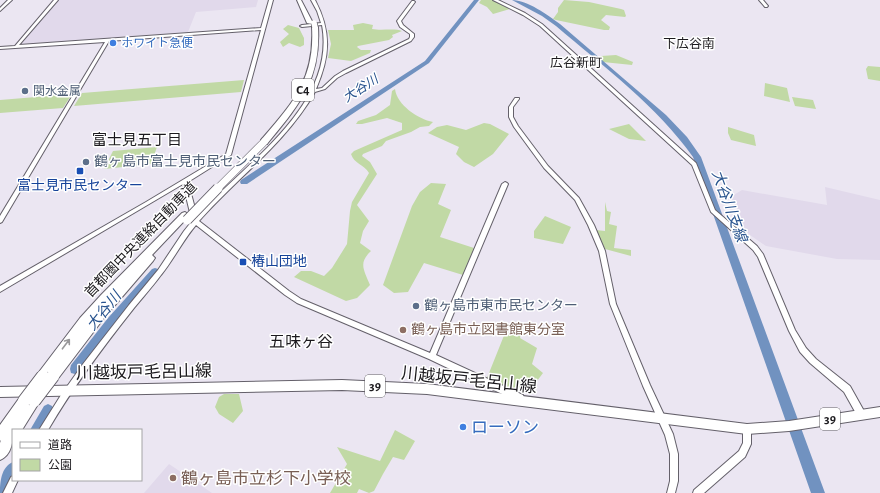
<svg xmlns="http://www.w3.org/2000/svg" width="880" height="493" font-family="'Alegreya Sans','Noto Sans JP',sans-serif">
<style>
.built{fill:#e1d9eb}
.green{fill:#c1d9a5}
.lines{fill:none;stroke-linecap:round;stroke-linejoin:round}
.river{fill:#7192c0;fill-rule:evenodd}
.tertiary-casing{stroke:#64606a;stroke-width:2}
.primary-casing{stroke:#64606a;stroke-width:2}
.motorway-casing{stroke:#64606a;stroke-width:2}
.tertiary{fill:#fff;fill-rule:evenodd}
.primary{fill:#fff;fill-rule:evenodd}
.motorway{fill:#fff;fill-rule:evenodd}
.motorway-bridge-far3-casing{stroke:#64606a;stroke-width:7;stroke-linecap:butt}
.motorway-bridge-far2-casing{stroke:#64606a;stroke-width:8;stroke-linecap:butt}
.motorway-bridge-far1-casing{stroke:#64606a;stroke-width:11;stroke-linecap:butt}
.motorway-bridge-casing{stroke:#64606a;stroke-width:14;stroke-linecap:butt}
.motorway-bridge-far3{stroke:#fff;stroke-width:5.5}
.motorway-bridge-far2{stroke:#fff;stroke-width:7}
.motorway-bridge-far1{stroke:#fff;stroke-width:9}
.motorway-bridge{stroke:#fff;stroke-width:12}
.oneway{stroke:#99989a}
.shop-dot{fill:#3f7fe0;stroke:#fff;stroke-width:1.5}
.service-dot{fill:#5c6f8a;stroke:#fff;stroke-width:1.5}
.transit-dot{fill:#1a4fb4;stroke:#fff;stroke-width:1.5}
.education-dot{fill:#8d6e63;stroke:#fff;stroke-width:1.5}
.labels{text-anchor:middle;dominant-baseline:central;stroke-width:3;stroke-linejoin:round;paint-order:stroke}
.far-shop-label{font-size:12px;fill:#366cbe;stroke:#fff;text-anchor:start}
.far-service-label{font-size:12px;fill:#4e5e75;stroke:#fff;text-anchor:start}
.far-neighbourhood-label{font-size:13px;fill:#1c1a1e;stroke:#fff}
.far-quarter-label{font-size:13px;fill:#1c1a1e;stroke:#fff}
.far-water-label{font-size:13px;font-style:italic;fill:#28538e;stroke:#fff}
.shield{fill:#fff;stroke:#605f62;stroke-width:1}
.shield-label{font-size:13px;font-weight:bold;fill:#1c1a1e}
.service-label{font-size:14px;fill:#4e5e75;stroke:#fff;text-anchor:start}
.transit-label{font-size:14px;fill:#164399;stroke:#fff}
.street-label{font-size:14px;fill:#1c1a1e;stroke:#fff}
.education-label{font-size:14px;fill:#785e54;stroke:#fff;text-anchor:start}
.neighbourhood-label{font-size:15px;fill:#1c1a1e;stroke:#fff}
.water-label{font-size:15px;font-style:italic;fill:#28538e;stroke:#fff}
.quarter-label{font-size:16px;fill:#1c1a1e;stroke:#fff}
.near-street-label{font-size:17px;fill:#1c1a1e;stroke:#fff}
.near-shop-label{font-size:17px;fill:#366cbe;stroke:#fff;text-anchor:start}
.near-education-label{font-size:17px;fill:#785e54;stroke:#fff;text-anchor:start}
</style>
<rect width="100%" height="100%" fill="#ebe6f2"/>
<!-- built -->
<path class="built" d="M59,0H258L256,7L196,12L188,32L21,44Z
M825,187L880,200V260L837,259L766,246L750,235L736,220L741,218L734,203L729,198L742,190L827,205Z
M169,464L212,493H144Z"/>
<!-- green -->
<path class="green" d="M481,0H493L510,9L493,14L487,7L479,3Z
M564,0L589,2L621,9L624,10L626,16L625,17L606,15L601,20L610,27L609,30H604L556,20L553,19L558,12V8Z
M363,23L373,25L372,29C381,31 395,28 402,31L392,35L393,37L389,40L358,46L357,47L361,50H371L370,53L351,61L328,58L331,44L328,30H354L353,25Z
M288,25L299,28L304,38V45L300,47L289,43L283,47L280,42L289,34L283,29Z
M616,55L633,62L632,65L603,62L599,58L601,56Z
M868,66L880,67V81L868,79L866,69Z
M244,80L241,92L74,106L82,93Z
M765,83L787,88L790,102L764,96Z
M395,89C397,105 418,119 433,122L429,126L420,127L411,132L386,141L382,146L363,154L362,156L370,162L377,174L357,205L369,221L363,231L360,243L371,251C358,263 364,270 370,285L357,298L346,301L294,277L301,271H311L324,276L332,268L347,244L350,211L352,202L369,173C364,164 354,164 351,154L354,151L402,130V123L387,118L362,124H356L358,121L376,115L390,105L392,91Z
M72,94L63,108L0,113V100Z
M792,97L813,100L816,109L795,106Z
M484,123L490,124L509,134L493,154L474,167L464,162L456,154L459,147L428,133L437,127L447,125L466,130Z
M629,124L646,141L629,139L609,129Z
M728,127L754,135L756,146L731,140L728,133Z
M157,147L151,164L104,169L113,151Z
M431,183L446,184L438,204L451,210L440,237L474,248L463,275L424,263L408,292L394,293L383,285L412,206L420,192Z
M605,202L607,211L611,212L609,224L617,226L614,248L631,250V256L605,249L596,230L605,231Z
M545,216L571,227L563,244L534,238V231Z
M513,322L524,326L520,338L537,348L532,364L543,373L528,393L499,385L487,378L505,333Z
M224,394H239L243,411L233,423L219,414L215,407L219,397Z
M395,430L415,441L404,460L393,457L383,474L374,491L369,493L359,489L357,493H330L347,464L337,447L380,461Z"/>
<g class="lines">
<!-- river -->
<path class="river" d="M474,0H479L429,63L247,184H241L240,182L241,180L425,61Z
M512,0C527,0 548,15 560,24L666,115L687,137L701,157L825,493H811L693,157C657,106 604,67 556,26L542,16Z
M155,268L158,269L160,272L158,275L116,324L79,373L75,374L71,373L70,369L71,365L108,318L152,269Z
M48,404L52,406L54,410L43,430H30L44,406Z
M13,462V480L6,493H0C0,482 1,467 13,462Z"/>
<defs>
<path id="tertiary" d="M8,0H12L0,11V8Z
M54,0H58L19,45L261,28L269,0H273L231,155L188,182L197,216C244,164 337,105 322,25L302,27L300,26L302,25L321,23L317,11L311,0H315C332,32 330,57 316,89L322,88L335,76L343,71L409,39L410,37V34L400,27L397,21L412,1H414L415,2L401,21L403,25L414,34V37L411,41L346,73L337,78L325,89L315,92C286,143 237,178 199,221L289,291L301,299L430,353L502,184L505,182L507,183L508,184L436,355L523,395L524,398L523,401L520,402L517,401L429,359L297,303L285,295L196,225C183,240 174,259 161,275C153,286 143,297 134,308C103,347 73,387 48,430H39L61,395L83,364L129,305L158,270L184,231L192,221L183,184L0,292V286L146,202L226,154L261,30L109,41L2,222L0,223V216L105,42L0,49V47L15,46Z
M493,0H498L525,13L542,24L696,163L715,210L757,246L763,254L795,330L806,348L816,359L850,386L864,411L865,414L864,417L861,418L858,417L844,392L810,363L800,352L789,331L758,257L753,250L711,212L692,165L540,26L523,15Z
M759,0H763L768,6L767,7H765Z
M515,98H519V99L513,107V117L518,126L548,166L579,198L594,225L605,251L616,304L650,385L673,434L678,454V481L675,493H667L670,481V454L665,435L643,386L610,304L599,251L588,225L575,200L544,168L514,127L509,117V107Z
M747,425L750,426L751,429V444L745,457L704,493H693L694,490L739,451L743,443V429L744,426Z
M13,476V480H18L12,493H3L11,477Z"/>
<path id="primary" d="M342,380L427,384L747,424L789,421L880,407V417L789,431L747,434L427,394L342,390L0,397V387Z"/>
<path id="motorway" d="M297,0H301L313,23L312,24L307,23Z
M315,25L318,27C321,80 299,105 267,144H261V140C293,103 315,79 312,27Z
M185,212L189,215L188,217L152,255L155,258L153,261L104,318L57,380L53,381L48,378L43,381L39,380L37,376L39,372L80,318L101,295L182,213Z
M24,395L29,399L34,395L38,397L40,401L22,430H13C13,441 12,455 0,460V443L1,440L0,441V425L20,397Z"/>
</defs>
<!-- tertiary casing -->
<use href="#tertiary" class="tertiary-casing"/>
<!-- primary casing -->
<use href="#primary" class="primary-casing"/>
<!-- motorway casing -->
<use href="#motorway" class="motorway-casing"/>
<!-- tertiary -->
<use href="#tertiary" class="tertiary"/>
<!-- primary -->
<use href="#primary" class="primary"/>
<!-- motorway -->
<use href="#motorway" class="motorway"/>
<defs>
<path id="motorway-bridge-far3" d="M314,23L315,27"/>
<path id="motorway-bridge-far2" d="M217,189L264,142"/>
<path id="motorway-bridge-far1" d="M187,220L218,188"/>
<path id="motorway-bridge" d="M24,401L43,376
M34,401L53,376"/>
</defs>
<!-- motorway-bridge-far3 casing -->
<use href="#motorway-bridge-far3" class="motorway-bridge-far3-casing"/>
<!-- motorway-bridge-far2 casing -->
<use href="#motorway-bridge-far2" class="motorway-bridge-far2-casing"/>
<!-- motorway-bridge-far1 casing -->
<use href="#motorway-bridge-far1" class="motorway-bridge-far1-casing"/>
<!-- motorway-bridge casing -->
<use href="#motorway-bridge" class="motorway-bridge-casing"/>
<!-- motorway-bridge-far3 -->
<use href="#motorway-bridge-far3" class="motorway-bridge-far3"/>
<!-- motorway-bridge-far2 -->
<use href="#motorway-bridge-far2" class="motorway-bridge-far2"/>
<!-- motorway-bridge-far1 -->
<use href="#motorway-bridge-far1" class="motorway-bridge-far1"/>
<!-- motorway-bridge -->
<use href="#motorway-bridge" class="motorway-bridge"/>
</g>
<!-- one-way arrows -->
<defs><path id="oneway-shaft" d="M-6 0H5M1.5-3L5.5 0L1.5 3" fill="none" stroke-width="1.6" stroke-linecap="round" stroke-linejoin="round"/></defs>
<use class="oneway" href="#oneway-shaft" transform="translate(66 344) rotate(-53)"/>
<!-- markers -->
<g class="shop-dot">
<circle cx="113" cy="43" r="4"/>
<circle cx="463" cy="427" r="4"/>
</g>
<g class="service-dot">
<circle cx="25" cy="91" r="4"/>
<circle cx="86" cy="162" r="4"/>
<circle cx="416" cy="306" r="4"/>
</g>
<g class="transit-dot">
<rect x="76" y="167" width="8" height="8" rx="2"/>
<rect x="239" y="258" width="8" height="8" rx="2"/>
</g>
<g class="education-dot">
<circle cx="403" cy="330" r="4"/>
<circle cx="173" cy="478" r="4"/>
</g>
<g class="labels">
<!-- far-shop labels -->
<g class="far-shop-label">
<text x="121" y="43">ホワイト急便</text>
</g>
<!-- far-service labels -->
<g class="far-service-label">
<text x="33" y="91">関水金属</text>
</g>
<!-- far-neighbourhood labels -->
<g class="far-neighbourhood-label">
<text x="689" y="44">下広谷南</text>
</g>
<!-- far-quarter labels -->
<g class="far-quarter-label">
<text x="576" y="63">広谷新町</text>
</g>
<!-- far-water labels -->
<g class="far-water-label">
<text transform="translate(361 89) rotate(-33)">大谷川</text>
</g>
<!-- shield labels -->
<g class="shield">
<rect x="292" y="79" width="22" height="22" rx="3"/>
<rect x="365" y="375" width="20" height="22" rx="3"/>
<rect x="820" y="408" width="20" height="22" rx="3"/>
</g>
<g class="shield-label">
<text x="303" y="90">C4</text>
<text x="375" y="386">39</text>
<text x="830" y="419">39</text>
</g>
<!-- service labels -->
<g class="service-label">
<text x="94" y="162">鶴ヶ島市富士見市民センター</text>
<text x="424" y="306">鶴ヶ島市東市民センター</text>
</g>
<!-- transit labels -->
<g class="transit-label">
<text x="80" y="186">富士見市民センター</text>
<text x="251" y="262" text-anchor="start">椿山団地</text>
</g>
<!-- street labels -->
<g class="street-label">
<text transform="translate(141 240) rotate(-46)">首都圏中央連絡自動車道</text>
</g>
<!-- education labels -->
<g class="education-label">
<text x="411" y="330">鶴ヶ島市立図書館東分室</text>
</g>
<!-- neighbourhood labels -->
<g class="neighbourhood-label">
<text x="137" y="140">富士見五丁目</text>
</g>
<!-- water labels -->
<g class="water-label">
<text transform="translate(729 206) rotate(70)">大谷川支線</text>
<text transform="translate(104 311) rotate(-51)">大谷川</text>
</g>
<!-- quarter labels -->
<g class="quarter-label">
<text x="301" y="342">五味ヶ谷</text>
</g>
<!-- near-street labels -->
<g class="near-street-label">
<text transform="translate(144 372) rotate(-1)">川越坂戸毛呂山線</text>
<text transform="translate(469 380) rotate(6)">川越坂戸毛呂山線</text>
</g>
<!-- near-shop labels -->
<g class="near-shop-label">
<text x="471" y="427">ローソン</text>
</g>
<!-- near-education labels -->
<g class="near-education-label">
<text x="181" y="478">鶴ヶ島市立杉下小学校</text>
</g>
</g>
<!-- legend -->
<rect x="12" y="429" width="130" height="52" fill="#ffffff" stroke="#a4a3a5"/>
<rect x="20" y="442" width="20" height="6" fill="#ffffff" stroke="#a4a3a5"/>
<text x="48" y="449" font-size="12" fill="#1c1a1e">道路</text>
<rect x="20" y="459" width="20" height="12" fill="#c1d9a5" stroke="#a4a3a5"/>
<text x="48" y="469" font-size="12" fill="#1c1a1e">公園</text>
</svg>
